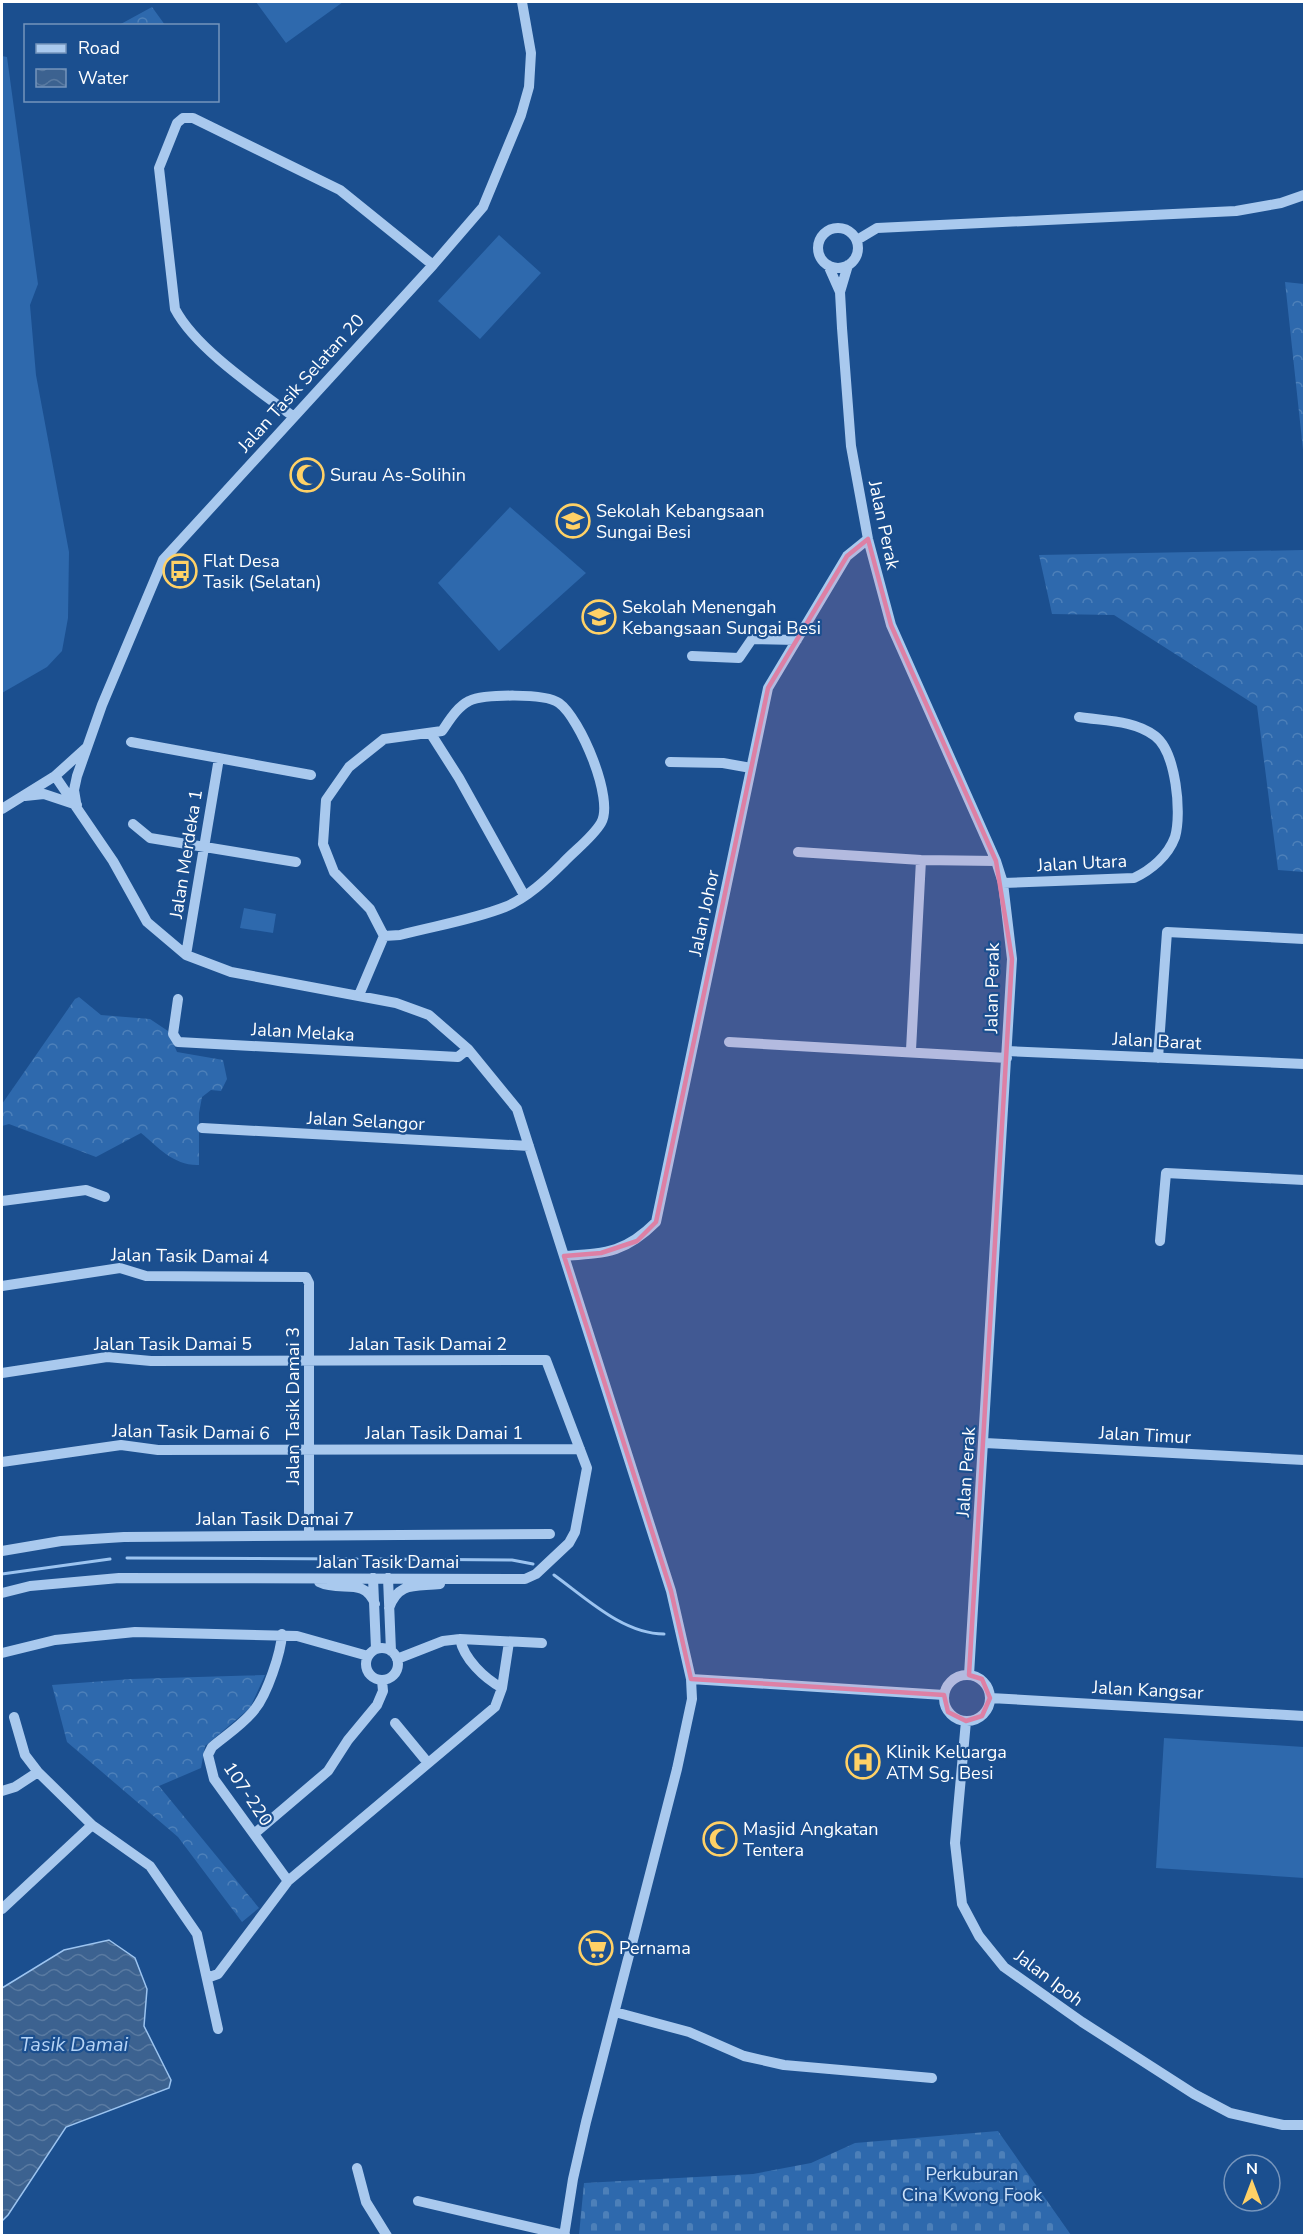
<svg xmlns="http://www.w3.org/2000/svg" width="1306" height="2237" font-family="'Nunito Sans',sans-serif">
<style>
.grass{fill:#2e69ad}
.forest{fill:url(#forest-crowns)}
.cemetery{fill:url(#cemetery-stones)}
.water{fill:url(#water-waves);stroke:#9cc4f0;stroke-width:1.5}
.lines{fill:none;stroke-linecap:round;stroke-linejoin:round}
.stream{stroke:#9cc4f0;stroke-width:3}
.minor{stroke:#a9c9ee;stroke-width:10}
.marked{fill:#dd80a5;fill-opacity:0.2;stroke:#dd80a5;stroke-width:4.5;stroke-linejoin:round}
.labels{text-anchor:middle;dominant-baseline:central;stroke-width:4.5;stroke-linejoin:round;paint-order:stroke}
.street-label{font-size:18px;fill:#fff;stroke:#1b4f8f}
.poi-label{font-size:18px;fill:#fff;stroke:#1b4f8f;text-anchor:start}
.park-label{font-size:18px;fill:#cfe3fa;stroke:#1b4f8f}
.water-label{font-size:20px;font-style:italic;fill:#b5d3f5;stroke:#1b4f8f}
</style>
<defs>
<pattern id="forest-crowns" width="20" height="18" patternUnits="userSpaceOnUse" patternTransform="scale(1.5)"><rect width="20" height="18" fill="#2e69ad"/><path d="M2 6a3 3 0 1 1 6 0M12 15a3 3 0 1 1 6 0" fill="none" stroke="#4d80b9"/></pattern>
<pattern id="cemetery-stones" width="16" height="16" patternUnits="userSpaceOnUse" patternTransform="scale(1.5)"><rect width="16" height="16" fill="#2e69ad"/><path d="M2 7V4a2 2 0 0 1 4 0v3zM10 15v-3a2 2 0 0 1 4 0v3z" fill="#4d80b9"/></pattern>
<pattern id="water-waves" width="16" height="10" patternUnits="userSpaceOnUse" patternTransform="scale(1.5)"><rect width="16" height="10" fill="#3c6290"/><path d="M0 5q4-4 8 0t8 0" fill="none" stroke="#597aa1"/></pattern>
</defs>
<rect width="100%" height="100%" fill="#1b4f8f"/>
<!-- grass -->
<path class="grass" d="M256,2H343L286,43Z
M2,56L7,57L38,284L30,305L36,375L69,552L68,618L62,651L47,667L2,693Z
M499,235L541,273L480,339L438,301Z
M510,507L586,573L499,651L438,583Z
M244,908L276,914L273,933L240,928Z
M1164,1738L1304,1747V1878L1156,1868Z"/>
<!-- forest -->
<path class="forest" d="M152,7L165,25H119Z
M1285,282L1304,284V459Z
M1304,550V872L1278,870L1257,706L1114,615L1052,614L1039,555Z
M79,997L101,1015L150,1019L168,1031L177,1052L223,1060L227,1079L221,1091L211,1090L202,1097L199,1113V1165C174,1166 158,1147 141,1133L96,1157L9,1124L2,1126V1104L75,999Z
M265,1675L250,1708L205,1746L201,1768L159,1786L259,1908L242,1922L178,1837L67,1742L52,1685L131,1679Z"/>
<!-- cemetery -->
<path class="cemetery" d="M998,2131L1071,2235H579L584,2183L753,2174L811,2163L855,2143Z"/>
<!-- water -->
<path class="water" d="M109,1940L135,1958L147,1989L144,2026L171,2080L169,2088L66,2127L8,2215L2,2221V1988L64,1950Z"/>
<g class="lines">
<!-- stream -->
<path class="stream" d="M127,1558L357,1559
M380,1559L512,1560L533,1564
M2,1574L110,1559
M554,1575C586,1598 623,1634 664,1634"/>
<!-- minor -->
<path class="minor" d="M818 248a20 20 0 1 1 40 0a20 20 0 1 1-40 0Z
M857,240L877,228L1236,211L1281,203L1304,195
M828,265L840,292
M848,265L840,292L842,328L851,446L868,539L891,625L996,861L1003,883L1012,959L969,1675
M294,417C258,390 196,349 175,309L159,168L177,123L183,118H193L340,190L433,265
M692,656L739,658L752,639L797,640
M431,734L459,778L524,895
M131,742L311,775
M670,762L723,763L751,768
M55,776L113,861L147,922L186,955L231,972L396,1003L429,1015L468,1049L517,1109L671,1591L691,1679L692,1699L677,1769L586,2122L573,2179L564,2236
M25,796L44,794L77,805
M76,802L74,790L77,776L102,705L163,560L433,265L483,207L521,115L529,87L531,53L522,2
M2,809L55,776L86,748
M133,824L150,838L296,862
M798,852L921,860L996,861
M1003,883L1134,878C1151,870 1168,856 1175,837C1182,813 1176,752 1155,736C1134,720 1104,721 1079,717
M186,955L219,758
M359,995L384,936L400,935C434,926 472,920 505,907C527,898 547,879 563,863C575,850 592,838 601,823C615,800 580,718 559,703C545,693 485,694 469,701C457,707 449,721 442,731L384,739L349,767L326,800L323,844L334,872L370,909L384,936
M178,999L173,1034L178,1042L458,1057L468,1049
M729,1042L1007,1058
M911,1050L921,860
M1007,1051L1304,1064
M1158,1058L1167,932L1304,939
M202,1128L529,1146
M2,1201L86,1190L105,1197
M1160,1241L1166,1173L1304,1180
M564,1256C606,1253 625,1253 656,1222L768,688L847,556L868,539
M2,1286L120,1268L146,1276L306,1277L309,1283V1535
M2,1373L107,1357L151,1361L546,1360L587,1468L575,1532L569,1543L536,1574L525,1579L119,1578L30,1586L2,1593
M985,1443L1304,1460
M2,1462L121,1445L158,1450L580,1449
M2,1551L61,1541L124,1537L550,1534
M373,1578L376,1649
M388,1578L391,1651
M319,1582C341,1593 364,1576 375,1604
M389,1608C399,1581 416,1587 440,1584
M282,1634C281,1653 267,1694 255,1709C244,1724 226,1735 212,1747L208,1755L214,1779L288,1881
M460,1639C464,1659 484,1678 502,1688
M366 1664a16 16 0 1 1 32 0a16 16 0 1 1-32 0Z
M2,1653L55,1640L135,1632L297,1636L368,1656
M397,1659L443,1641L460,1639L542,1643
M944 1698a23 23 0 1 1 46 0a23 23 0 1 1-46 0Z
M691,1679L944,1695
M990,1698L1304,1716
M14,1717L25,1755L38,1772L92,1825L150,1866L197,1934L218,2029
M966,1721L955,1843L962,1904L979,1936L1004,1967L1082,2022L1194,2094L1230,2113L1283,2125H1304
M395,1723L428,1763
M2,1791L15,1787L38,1772
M254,1834L328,1771L348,1740L377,1705L383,1691L382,1680
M2,1909L92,1825
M207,1978L218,1974L288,1881L495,1707L502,1688L509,1642
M615,2012L689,2032L744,2056L784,2065L932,2078
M357,2168L366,2202L387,2236
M418,2201L565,2235"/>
</g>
<!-- marked area -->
<path class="marked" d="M868,539L891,625L996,861L1012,959L969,1675L982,1679L990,1698L982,1716L966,1721L948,1712L944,1695L691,1679L671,1591L564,1256L601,1253L637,1241L656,1222L768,688L847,556Z"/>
<!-- icons -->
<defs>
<symbol id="mosque-ring" viewBox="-11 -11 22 22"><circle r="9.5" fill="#1b4f8f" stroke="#ffd166" stroke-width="1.5"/><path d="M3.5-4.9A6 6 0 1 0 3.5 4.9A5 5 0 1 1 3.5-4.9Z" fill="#ffd166"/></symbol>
<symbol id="school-ring" viewBox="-11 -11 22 22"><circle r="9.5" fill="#1b4f8f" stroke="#ffd166" stroke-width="1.5"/><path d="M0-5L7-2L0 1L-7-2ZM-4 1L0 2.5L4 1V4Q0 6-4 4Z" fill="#ffd166"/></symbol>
<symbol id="bus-ring" viewBox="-11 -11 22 22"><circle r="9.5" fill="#1b4f8f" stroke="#ffd166" stroke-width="1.5"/><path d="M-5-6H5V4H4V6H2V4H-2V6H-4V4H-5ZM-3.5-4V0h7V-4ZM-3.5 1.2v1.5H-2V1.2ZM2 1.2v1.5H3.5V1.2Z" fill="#ffd166"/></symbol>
<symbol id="hospital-ring" viewBox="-11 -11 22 22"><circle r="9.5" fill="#1b4f8f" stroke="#ffd166" stroke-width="1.5"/><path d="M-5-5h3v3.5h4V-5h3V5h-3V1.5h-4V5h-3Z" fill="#ffd166"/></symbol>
<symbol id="supermarket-ring" viewBox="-11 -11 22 22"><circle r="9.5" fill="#1b4f8f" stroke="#ffd166" stroke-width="1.5"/><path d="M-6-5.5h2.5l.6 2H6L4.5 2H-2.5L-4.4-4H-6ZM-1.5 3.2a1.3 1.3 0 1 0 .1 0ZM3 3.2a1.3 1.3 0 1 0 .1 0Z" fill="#ffd166"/></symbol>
</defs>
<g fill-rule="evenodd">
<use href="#mosque-ring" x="288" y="456" width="38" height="38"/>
<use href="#school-ring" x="554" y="502" width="38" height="38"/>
<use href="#bus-ring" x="161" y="552" width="38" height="38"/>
<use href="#school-ring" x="580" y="598" width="38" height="38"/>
<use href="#hospital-ring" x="844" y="1743" width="38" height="38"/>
<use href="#mosque-ring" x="701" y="1820" width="38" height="38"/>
<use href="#supermarket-ring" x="577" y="1929" width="38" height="38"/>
</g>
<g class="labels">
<!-- street labels -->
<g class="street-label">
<text transform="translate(301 383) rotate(-48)">Jalan Tasik Selatan 20</text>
<text transform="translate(884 525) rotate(78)">Jalan Perak</text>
<text transform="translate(186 854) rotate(-81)">Jalan Merdeka 1</text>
<text transform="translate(1082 863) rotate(-3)">Jalan Utara</text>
<text transform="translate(704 913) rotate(-78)">Jalan Johor</text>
<text transform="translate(992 988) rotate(-89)">Jalan Perak</text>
<text transform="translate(303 1032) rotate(3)">Jalan Melaka</text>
<text transform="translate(1157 1041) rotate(3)">Jalan Barat</text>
<text transform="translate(366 1121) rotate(3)">Jalan Selangor</text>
<text transform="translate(190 1256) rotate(1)">Jalan Tasik Damai 4</text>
<text x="173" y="1344">Jalan Tasik Damai 5</text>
<text x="428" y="1344">Jalan Tasik Damai 2</text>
<text transform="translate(293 1406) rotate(-90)">Jalan Tasik Damai 3</text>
<text transform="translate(191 1432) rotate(1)">Jalan Tasik Damai 6</text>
<text x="444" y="1433">Jalan Tasik Damai 1</text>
<text transform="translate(1145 1435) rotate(3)">Jalan Timur</text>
<text transform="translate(966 1472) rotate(-86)">Jalan Perak</text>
<text x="275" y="1519">Jalan Tasik Damai 7</text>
<text x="388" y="1562">Jalan Tasik Damai</text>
<text transform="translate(1148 1690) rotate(3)">Jalan Kangsar</text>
<text transform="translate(248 1794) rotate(56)">107-220</text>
<text transform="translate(1049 1978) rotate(37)">Jalan Ipoh</text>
</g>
<!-- poi labels -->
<g class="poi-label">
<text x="330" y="475">Surau As-Solihin</text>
<text x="596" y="511">Sekolah Kebangsaan<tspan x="596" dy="21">Sungai Besi</tspan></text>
<text x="203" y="561">Flat Desa<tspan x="203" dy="21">Tasik (Selatan)</tspan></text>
<text x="622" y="607">Sekolah Menengah<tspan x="622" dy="21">Kebangsaan Sungai Besi</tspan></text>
<text x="886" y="1752">Klinik Keluarga<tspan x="886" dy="21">ATM Sg. Besi</tspan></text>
<text x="743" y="1829">Masjid Angkatan<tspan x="743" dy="21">Tentera</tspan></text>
<text x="619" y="1948">Pernama</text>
</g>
<!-- park labels -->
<g class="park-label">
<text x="972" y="2174">Perkuburan<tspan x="972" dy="21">Cina Kwong Fook</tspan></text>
</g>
<!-- water labels -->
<g class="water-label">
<text x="74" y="2044">Tasik Damai</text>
</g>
</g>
<!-- border -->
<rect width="1306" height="2237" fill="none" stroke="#ffffff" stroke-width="6"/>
<!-- legend -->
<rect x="24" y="24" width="195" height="78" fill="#1b4f8f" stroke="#7695bc" stroke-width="1.5"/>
<rect x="36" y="44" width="30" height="9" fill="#a9c9ee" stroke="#7695bc" stroke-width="1.5"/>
<text x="78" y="54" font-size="18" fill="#ffffff">Road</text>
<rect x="36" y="69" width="30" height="18" fill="url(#water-waves)" stroke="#7695bc" stroke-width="1.5"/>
<text x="78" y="84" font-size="18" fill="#ffffff">Water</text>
<!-- north arrow -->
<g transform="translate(1252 2183)"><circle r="28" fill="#1b4f8f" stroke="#7695bc" stroke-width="1.5"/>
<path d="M0-4.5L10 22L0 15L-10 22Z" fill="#ffd166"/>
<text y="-9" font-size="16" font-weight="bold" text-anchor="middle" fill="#ffffff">N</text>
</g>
</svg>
